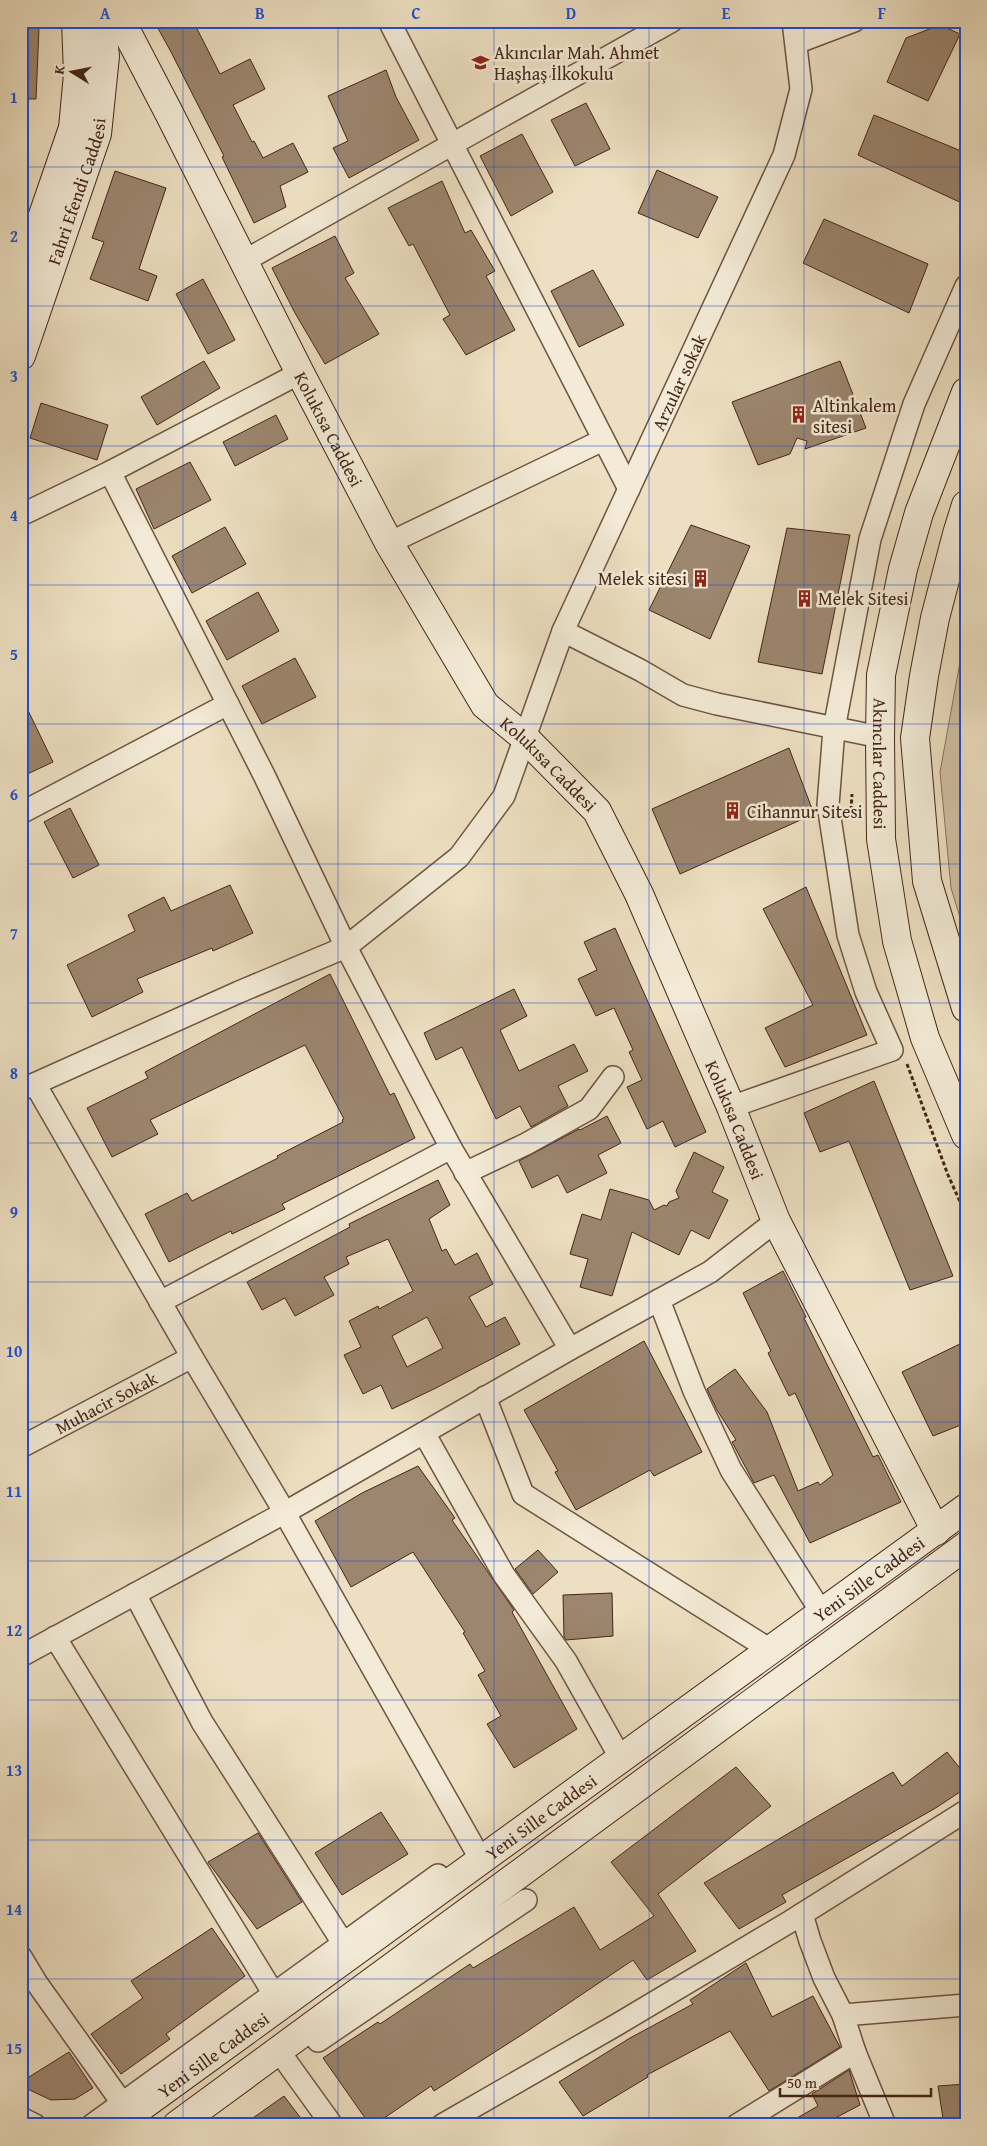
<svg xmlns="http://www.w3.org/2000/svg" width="987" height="2146" font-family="'Gentium Book Plus',serif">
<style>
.green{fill:#d0c0a5;stroke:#8a725e}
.building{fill:#9c866f;stroke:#452516;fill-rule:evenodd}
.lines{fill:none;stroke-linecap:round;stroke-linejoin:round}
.street-casing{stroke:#6f5441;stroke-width:24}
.secondary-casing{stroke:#452516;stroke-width:30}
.path{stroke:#452516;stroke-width:3;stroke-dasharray:4 2.5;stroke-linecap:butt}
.street{stroke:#f3ebd7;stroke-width:21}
.secondary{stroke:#f3ebd7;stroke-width:28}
.grid{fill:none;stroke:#1d4ed8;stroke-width:1;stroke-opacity:0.55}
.labels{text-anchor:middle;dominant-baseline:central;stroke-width:5;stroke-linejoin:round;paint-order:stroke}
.poi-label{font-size:18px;fill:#452516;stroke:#f3ebd7;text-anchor:start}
.street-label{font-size:18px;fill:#452516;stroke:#f3ebd7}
.neatline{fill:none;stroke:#1d4ed8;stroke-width:2}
.grid-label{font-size:16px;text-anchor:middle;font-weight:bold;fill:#1d4ed8}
</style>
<rect width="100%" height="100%" fill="#ede0c2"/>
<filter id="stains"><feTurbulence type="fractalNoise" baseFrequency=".004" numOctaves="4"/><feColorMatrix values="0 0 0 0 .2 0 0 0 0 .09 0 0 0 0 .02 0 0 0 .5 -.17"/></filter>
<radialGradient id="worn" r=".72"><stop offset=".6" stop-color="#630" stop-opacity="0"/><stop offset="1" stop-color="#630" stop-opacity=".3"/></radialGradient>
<!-- green -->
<path class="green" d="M966,629V937L951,888L940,772Z"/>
<!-- building -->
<path class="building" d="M154,21H193L220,74L250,59L265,89L233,105L252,142L254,141L263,158L293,143L308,172L280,186L286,207L254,223L222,157L224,156L171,52Z
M940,25L960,34L928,101L887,82L906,38Z
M21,27L39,28L36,99H21Z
M386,70L396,97L419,140L349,178L333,148L348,141L328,96Z
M586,103L610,149L575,166L551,120Z
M874,115L966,153V205L858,155Z
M522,134L553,192L511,216L480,156Z
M657,170L718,197L698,238L638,213Z
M115,171L166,188L139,269L157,276L148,301L90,279L104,242L92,238Z
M442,181L465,233L471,230L495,271L486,276L515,330L466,355L443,319L450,315L413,244L409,246L388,208Z
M824,219L928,264L909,313L803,263Z
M335,236L354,273L345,278L379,334L325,364L295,313L272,268Z
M593,270L624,325L579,347L551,291Z
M203,279L235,340L208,354L176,294Z
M204,361L220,388L157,425L141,397Z
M840,361L866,428L805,449L807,441L797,438L790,454L758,465L732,402Z
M41,403L108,425L97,460L30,438Z
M276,415L288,439L235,466L223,442Z
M190,462L211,500L154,529L136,489Z
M691,525L750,546L710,639L649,610Z
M225,527L246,564L192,593L172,556Z
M787,528L850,535L822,674L758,662Z
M258,592L279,631L227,660L206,621Z
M295,658L316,697L262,724L242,686Z
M21,696L53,762L21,777Z
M789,748L814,814L680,874L652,809Z
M70,808L99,865L73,878L44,822Z
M230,885L253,933L213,951L212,948L137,979L143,992L92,1017L67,965L135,931L128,915L164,897L171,911Z
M806,887L867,1035L785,1067L765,1028L813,1005L763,909Z
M615,928L706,1132L675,1147L663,1121L647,1129L627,1087L642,1080L629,1052L633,1050L614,1008L596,1016L578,979L597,970L584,942Z
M330,974L390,1095L394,1093L415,1138L282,1204L285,1209L232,1234L231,1231L169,1262L145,1214L187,1193L192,1201L278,1158L277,1156L343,1122L342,1120L344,1119L305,1045L150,1120L158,1134L112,1157L87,1108L148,1078L145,1072Z
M514,989L527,1016L500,1030L519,1071L574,1044L588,1071L558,1086L568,1106L531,1127L520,1106L496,1119L462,1047L436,1060L424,1033Z
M874,1081L953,1276L910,1290L849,1141L820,1152L804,1113Z
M607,1116L621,1143L598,1155L607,1173L567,1193L558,1175L532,1188L519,1161L579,1129L580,1130Z
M694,1152L724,1167L712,1192L728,1200L709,1239L691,1230L679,1255L632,1232L612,1296L580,1287L588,1259L570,1254L582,1214L601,1220L610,1189L649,1200L654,1210L664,1205L667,1206L669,1202L679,1198L676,1191Z
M438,1180L450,1205L429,1219L442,1251L446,1249L455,1265L477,1253L493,1284L469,1297L486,1327L505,1317L520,1344L436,1388L392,1409L381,1385L363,1394L344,1355L361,1347L349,1321L378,1306L379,1309L413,1291L388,1239L346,1257L349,1264L324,1277L334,1295L295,1316L285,1298L262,1310L247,1282L350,1227L349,1224ZM427,1317L443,1348L407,1367L392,1336Z
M783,1271L806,1317L804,1318L873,1457L878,1455L901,1502L810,1543L774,1475L754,1483L732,1442L736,1440L717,1410L707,1389L735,1369L767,1412L798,1491L818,1482L820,1485L833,1475L795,1393L789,1396L768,1353L771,1351L743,1293Z
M644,1341L702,1452L654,1476L650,1470L576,1510L555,1472L558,1471L524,1410Z
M966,1341V1423L933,1436L902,1372Z
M418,1466L455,1518L452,1520L514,1610L512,1612L577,1729L514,1768L487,1724L501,1716L478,1675L485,1671L463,1633L465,1632L413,1552L351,1587L315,1521L362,1493Z
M538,1550L558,1572L533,1594L515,1569Z
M612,1593L613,1636L566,1640L564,1637L563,1595Z
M947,1752L966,1776V1788L934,1809L782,1895L786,1902L739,1929L704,1883L893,1772L902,1786Z
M736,1767L771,1806L658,1894L696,1951L647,1980L633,1960L523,2034L434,2091L431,2086L374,2125H370L323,2058L378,2022L380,2024L470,1964L473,1968L574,1907L600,1950L654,1916L611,1862Z
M381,1812L408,1854L342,1895L315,1853Z
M258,1833L302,1902L257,1929L208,1862Z
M212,1928L245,1976L166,2034L170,2039L121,2074L91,2034L143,1998L131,1981Z
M746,1963L772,2017L813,1996L840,2047L769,2091L730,2031L647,2075L648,2077L583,2116L559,2082L630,2038L693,2004L690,2000Z
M69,2052L93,2088L75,2099L51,2100L21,2086V2082Z
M849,2070L860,2105L822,2125H785L818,2106L812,2094Z
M966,2084V2125H944L938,2086Z
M284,2096L306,2125H243Z"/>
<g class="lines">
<defs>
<g id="street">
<path d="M389,21L629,489"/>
<path d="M796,43L854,21"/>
<path d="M244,261L672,21"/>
<path d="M110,472L264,775L346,947L451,1148L570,1349"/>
<path d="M21,515L110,472L300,373"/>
<path d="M389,543L603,440"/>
<path d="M563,631L640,670L683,695L717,704L880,737"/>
<path d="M21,813L228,704"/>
<path d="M35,1084L192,1357L278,1501L481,1860"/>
<path id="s1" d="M21,1090L239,992L346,947L459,857L504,796L563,631L784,155L801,89L793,21"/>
<path d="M731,1107L892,1050L866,992L848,935L828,805L834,729L870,539L914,404L966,286"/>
<path d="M465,1173L526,1144L589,1109L613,1077"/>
<path d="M659,1300L694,1391L731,1470L822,1613"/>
<path d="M160,1302L451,1148"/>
<path d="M485,1397L523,1494L769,1649"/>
<path d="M424,1433L504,1575L566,1661L620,1757"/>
<path id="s2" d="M21,1447L192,1357"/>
<path d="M135,1594L202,1722L350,1954"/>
<path d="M55,1637L280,2004"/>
<path d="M21,1656L284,1513L570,1349L710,1272L776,1221"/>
<path d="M802,1914L810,1941L824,1978L843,2015L855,2052"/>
<path d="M21,1957L36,1982L130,2114"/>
<path d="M843,2015L966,2005"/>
<path d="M318,2041L526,1900"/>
<path d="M278,2050L332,2125"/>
<path d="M21,2118L35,2125"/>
<path d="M92,2125L438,1875"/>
<path d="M442,2125L618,2024L791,1921L966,1811"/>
<path d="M737,2125L855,2052L885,2125"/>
</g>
<g id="secondary">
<path id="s3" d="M121,21L169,113L300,373L389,543L485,705L525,738L597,811L639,894L731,1107L776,1221L936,1531"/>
<path d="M21,279L73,128L78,74L76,21"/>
<path id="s4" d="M21,356L97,134L105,56L101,21"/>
<path id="s5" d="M966,392L919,513L903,569L881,675L880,737L881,839L897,941L925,1038L966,1135"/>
<path d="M966,505L957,534L935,618L924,676L915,738L927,881L966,1008"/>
<path id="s6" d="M116,2125L966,1508"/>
<path d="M177,2125L966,1546"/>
</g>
</defs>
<!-- street casing -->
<use href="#street" class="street-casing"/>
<!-- secondary casing -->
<use href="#secondary" class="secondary-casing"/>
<!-- path -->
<path class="path" d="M851,810L852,794
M907,1064L948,1175L966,1215"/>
<!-- street -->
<use href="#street" class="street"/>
<!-- secondary -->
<use href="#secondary" class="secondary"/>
</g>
<!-- grid -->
<path class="grid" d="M183,21V2125M338,21V2125M494,21V2125M649,21V2125M804,21V2125M21,167H966M21,306H966M21,446H966M21,585H966M21,724H966M21,864H966M21,1003H966M21,1143H966M21,1282H966M21,1422H966M21,1561H966M21,1700H966M21,1840H966M21,1979H966"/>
<!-- icons -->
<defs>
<symbol id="school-bare" viewBox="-9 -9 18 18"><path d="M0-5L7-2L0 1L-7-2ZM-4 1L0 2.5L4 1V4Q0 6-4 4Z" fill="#8f2418" stroke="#f3ebd7" stroke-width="2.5" paint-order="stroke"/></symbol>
<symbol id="building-bare" viewBox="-9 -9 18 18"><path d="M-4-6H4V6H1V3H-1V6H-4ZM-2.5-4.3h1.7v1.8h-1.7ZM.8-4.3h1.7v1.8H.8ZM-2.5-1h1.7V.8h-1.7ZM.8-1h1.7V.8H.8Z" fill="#8f2418" stroke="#f3ebd7" stroke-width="2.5" paint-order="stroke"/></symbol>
</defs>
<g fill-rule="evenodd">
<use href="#school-bare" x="468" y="50" width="25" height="25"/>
<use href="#building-bare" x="786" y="402" width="25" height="25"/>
<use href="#building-bare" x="688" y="566" width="25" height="25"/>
<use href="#building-bare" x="792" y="586" width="25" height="25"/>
<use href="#building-bare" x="720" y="798" width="25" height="25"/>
</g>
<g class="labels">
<!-- poi labels -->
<g class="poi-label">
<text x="494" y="52">Akıncılar Mah. Ahmet<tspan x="494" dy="21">Haşhaş İlkokulu</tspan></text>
<text x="813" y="405">Altinkalem<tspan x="813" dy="21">sitesi</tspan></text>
<text x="687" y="578" text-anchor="end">Melek sitesi</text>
<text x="818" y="598">Melek Sitesi</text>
<text x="747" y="811">Cihannur Sitesi</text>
</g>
<!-- street labels -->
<g class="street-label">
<text stroke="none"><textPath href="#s4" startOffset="174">Fahri Efendi Caddesi</textPath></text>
<text stroke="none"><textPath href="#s1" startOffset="1025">Arzular sokak</textPath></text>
<text stroke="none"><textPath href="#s3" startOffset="458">Kolukısa Caddesi</textPath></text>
<text stroke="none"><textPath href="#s5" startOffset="385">Akıncılar Caddesi</textPath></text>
<text stroke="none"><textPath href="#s3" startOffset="862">Kolukısa Caddesi</textPath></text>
<text stroke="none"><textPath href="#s3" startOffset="1268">Kolukısa Caddesi</textPath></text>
<text stroke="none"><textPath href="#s2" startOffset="96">Muhacir Sokak</textPath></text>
<text stroke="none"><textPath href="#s6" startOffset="930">Yeni Sille Caddesi</textPath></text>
<text stroke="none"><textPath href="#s6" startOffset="525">Yeni Sille Caddesi</textPath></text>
<text stroke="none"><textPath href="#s6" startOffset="120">Yeni Sille Caddesi</textPath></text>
</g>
</g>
<!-- margin -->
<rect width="987" height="2146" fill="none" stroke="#ede0c2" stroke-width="55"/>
<!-- north arrow -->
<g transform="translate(72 72) rotate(280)" stroke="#f3ebd7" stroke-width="4" paint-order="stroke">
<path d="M0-4L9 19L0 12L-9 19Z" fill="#452516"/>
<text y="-8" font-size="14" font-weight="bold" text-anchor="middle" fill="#452516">K</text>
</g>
<!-- scale -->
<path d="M780 2088v8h151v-8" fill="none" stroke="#452516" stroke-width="2.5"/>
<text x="787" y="2088" font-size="15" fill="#452516" stroke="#f3ebd7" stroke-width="4" paint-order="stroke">50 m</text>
<rect x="28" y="28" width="932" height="2090" class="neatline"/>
<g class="grid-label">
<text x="105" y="19">A</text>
<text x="260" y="19">B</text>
<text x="416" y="19">C</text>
<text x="571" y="19">D</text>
<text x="726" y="19">E</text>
<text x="882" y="19">F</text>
<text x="14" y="103">1</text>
<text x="14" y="242">2</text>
<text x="14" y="382">3</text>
<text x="14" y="521">4</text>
<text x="14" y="660">5</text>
<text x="14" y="800">6</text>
<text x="14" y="939">7</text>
<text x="14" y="1079">8</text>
<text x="14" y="1218">9</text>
<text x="14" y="1357">10</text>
<text x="14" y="1497">11</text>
<text x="14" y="1636">12</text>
<text x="14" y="1776">13</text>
<text x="14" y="1915">14</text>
<text x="14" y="2054">15</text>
</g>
<rect width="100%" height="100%" filter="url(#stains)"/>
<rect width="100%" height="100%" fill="url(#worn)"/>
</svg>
